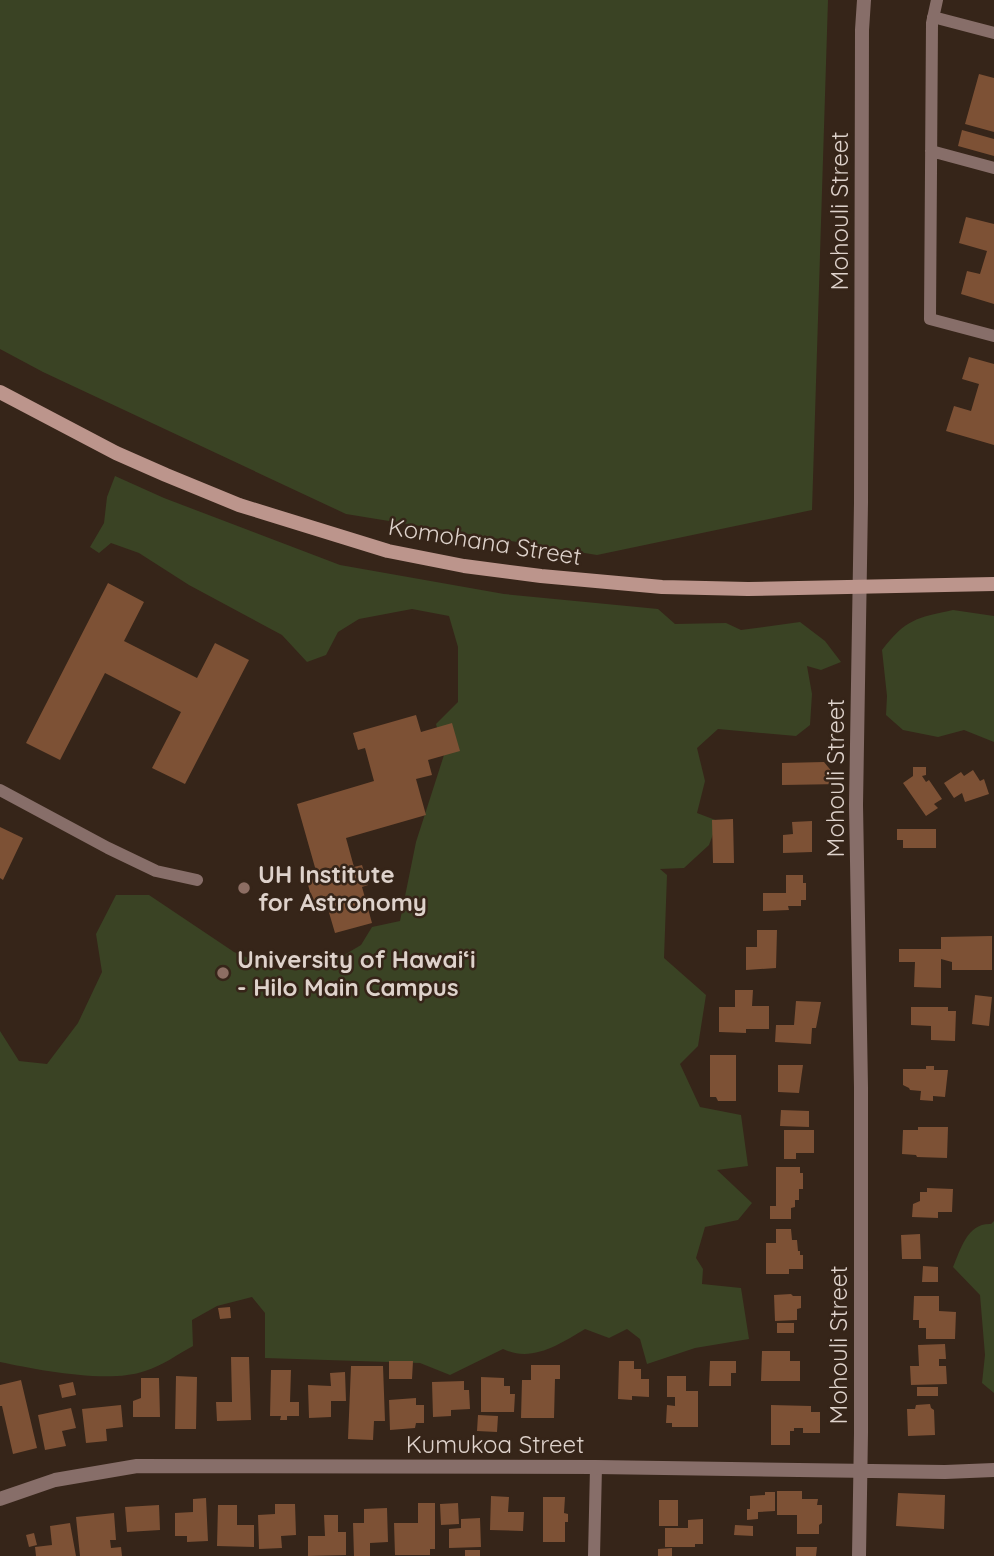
<svg xmlns="http://www.w3.org/2000/svg" width="994" height="1556" font-family="Quicksand,sans-serif">
<style>
.green{fill:#3a4324}
.building{fill:#7d5135}
.lines{fill:none;stroke-linecap:round;stroke-linejoin:round}
.minor{stroke:#876e69;stroke-width:12}
.tertiary{stroke:#876e69;stroke-width:14}
.secondary{stroke:#bc958c;stroke-width:14}
.education-dot{fill:#8d6e63;stroke:#362519;stroke-width:2.5}
.labels{text-anchor:middle;dominant-baseline:central;stroke-width:5;stroke-linejoin:round;paint-order:stroke}
.street-label{font-size:24px;fill:#ded2cb;stroke:#362519}
.poi-label{font-size:24px;font-weight:bold;fill:#ded2cb;stroke:#362519;text-anchor:start}
</style>
<rect width="100%" height="100%" fill="#362519"/>
<!-- green -->
<path class="green" d="M0,0H828L812,510L597,555L346,514L43,372L0,349Z
M115,476L164,498L340,565L504,594L658,609L675,624L726,623L741,630L800,622L825,641L841,662L821,670L807,666L812,694L810,725L796,736L718,729L697,748L705,781L697,813L718,821L709,845L684,868L660,869L667,875L664,958L706,995L698,1046L680,1064L700,1107L741,1115L748,1166L717,1170L752,1203L738,1220L705,1227L696,1258L703,1269L702,1284L741,1288L749,1339L695,1348L647,1364L640,1339L627,1329L609,1338L585,1329C560,1344 532,1363 503,1349L450,1375L420,1363L265,1358V1313L252,1297L217,1306L192,1320L193,1346C178,1354 162,1366 145,1371C109,1384 38,1370 0,1362V1031L19,1061L47,1064L78,1023L102,972L96,934L116,895H149L234,952L274,969L319,970L361,945L372,927L400,921L416,842L444,755L436,724L458,702V647L449,616L412,609L359,619L338,632L326,655L307,662L282,635L189,585L139,553L111,543L99,553L90,547L104,523L107,497Z
M953,610L994,616V742L964,730L938,737L903,730L886,715L887,696L882,650C906,619 916,618 953,610Z
M994,1221V1393L982,1383L985,1355L980,1295L953,1267C961,1249 967,1223 991,1224Z"/>
<!-- building -->
<path class="building" d="M979,74L994,78V132L965,124Z
M962,130L994,139V156L958,146Z
M966,217L994,224V304L961,294L967,271L980,274L987,251L959,243Z
M969,357L994,364V445L946,431L954,406L971,411L979,384L962,379Z
M108,583L144,602L124,641L197,678L215,643L249,660L185,784L152,768L181,712L105,673L60,760L26,743Z
M416,715L421,732L452,723L460,751L428,760L432,775L416,779L426,815L346,838L354,867L362,865L368,885L362,887L372,923L335,933L325,899L313,903L307,881L318,878L297,804L374,781L365,748L358,750L353,733Z
M824,762L842,784L782,785V763Z
M913,767H926V775L922,776L926,782L929,780L942,799L934,804L938,808L926,816L903,783L913,776Z
M973,770L980,781L984,779L989,794L965,802L962,793L954,798L944,783L961,772L964,776Z
M733,819L734,863H713L712,820Z
M812,821V852L783,853V835L793,834L792,822Z
M0,827L23,838L3,880L0,878Z
M897,829H936V848H903V840H897Z
M786,875H803V883H806V900H801V906H788L789,910L763,911V893H786Z
M757,930H777L776,968L746,970V947H757Z
M992,936V970H952V962L941,959V988L914,987L915,962H899V949H941V937Z
M735,990H753L752,1006H769V1029H746V1033L719,1032V1007H735Z
M975,995L992,997L989,1026L972,1024Z
M796,1001L821,1002L816,1028H812L811,1044L775,1042L776,1025H794Z
M911,1007H948V1011H956L955,1041L931,1040V1026L911,1025Z
M710,1055H736V1101H718L716,1097H710Z
M778,1065H803L799,1093L778,1092Z
M926,1066H934V1070H948L945,1097L933,1096V1101L920,1100L921,1091L910,1090L909,1088L903,1085V1069H926Z
M781,1110L809,1111V1127L780,1126Z
M918,1127H948L947,1158L917,1157L916,1155L902,1154L903,1130H918Z
M784,1130H814V1153H796V1159H784Z
M776,1167H800V1173H803V1189H799V1200H795V1207L791,1208V1219H770V1206H776Z
M927,1188L953,1189L952,1212H938V1218L912,1217L913,1204L920,1201V1192H927Z
M776,1229H791L792,1240H797L798,1251H800V1255H803V1269H789V1274H766V1243H776Z
M920,1234L921,1259H902L901,1235Z
M923,1266L938,1267V1282H922Z
M791,1294L793,1296H801V1308L797,1309V1320L775,1321L774,1295Z
M914,1296H939V1311L956,1312L955,1339H926V1328H919V1320H913Z
M230,1307L231,1318L220,1319L218,1308Z
M777,1323H794V1333H777Z
M945,1344L946,1359H939V1366H946L947,1384L911,1385L910,1366H919L918,1345Z
M762,1351H790V1361H800V1381H761Z
M231,1357H249L251,1420L217,1421L216,1402H232Z
M389,1361H413L412,1379H389Z
M619,1361H634V1369H641V1379H649V1397L632,1396V1400L618,1399Z
M710,1361H736V1373H731V1386H709Z
M531,1365H560V1379H555L554,1418H521L522,1380H531Z
M351,1366H383L385,1421H374L373,1440L348,1439Z
M271,1370H291L290,1402H299V1416H287V1420H280L281,1416H270Z
M345,1372L346,1401H331V1417L309,1418L308,1385L331,1386L330,1373Z
M176,1376L197,1377L196,1429H175Z
M667,1376H686V1391H698V1427H672V1423H666L667,1405L675,1406V1397H667Z
M481,1377L504,1378V1386H510V1394H515L514,1412H481Z
M141,1378H159L160,1417H133V1401L141,1398Z
M21,1380L37,1448L13,1454L2,1406H0V1385Z
M464,1381V1390H469L470,1409L451,1410V1416L433,1417L432,1382Z
M73,1382L76,1395L62,1398L59,1385Z
M917,1387H938V1396H917Z
M416,1398V1405H424V1423H416L415,1428L390,1430L389,1400Z
M930,1404L931,1408L934,1410L935,1435L908,1436L907,1409H915L916,1405Z
M121,1405L123,1427L106,1429L107,1441L86,1443L82,1409Z
M771,1405L811,1406V1412H820V1433H803V1428H794V1431H790V1445H771Z
M71,1408L76,1428L62,1431L66,1446L45,1450L38,1415Z
M478,1415L498,1416L497,1432L477,1431Z
M777,1491H802V1499H818L817,1505H822V1523L819,1525V1534H797V1515H777Z
M765,1492H775V1511L758,1512V1519L747,1520V1509H750V1496L765,1495Z
M898,1493L945,1495L944,1529L896,1526Z
M491,1496L509,1497L508,1512H524L523,1531L490,1530Z
M543,1497H565L564,1513L568,1514V1522H565V1542H543Z
M206,1498L208,1541L187,1542V1536H175V1513L193,1512V1499Z
M659,1500H678V1526H659Z
M418,1503H435V1549H430V1555H395L394,1523H418Z
M458,1503L459,1524L441,1525L440,1504Z
M275,1504H295L296,1535L281,1536L282,1548L259,1549L258,1515L275,1514Z
M159,1505L160,1530L127,1532L125,1507Z
M218,1505H237V1525H254V1547L217,1546Z
M387,1508L388,1542L370,1543V1556H354L353,1523H364V1509Z
M114,1513L116,1540H110L111,1548L121,1547L122,1556H80L76,1517Z
M324,1515H338V1532H346V1555L308,1556V1536H325Z
M480,1518L481,1547L449,1548V1529L461,1528V1519Z
M703,1519V1544H695V1547H665V1528H688V1520Z
M70,1523L76,1556H36L35,1547L52,1545L50,1526Z
M735,1525L753,1526V1536L734,1535Z
M34,1533L37,1545L29,1547L26,1535Z
M796,1547H817L816,1556H796Z
M672,1548V1556H658V1549Z
M465,1550H480V1556H465Z"/>
<g class="lines">
<!-- minor -->
<path class="minor" d="M937,0L932,23L930,319L994,336
M933,17L994,33
M931,151L994,168
M0,790L108,848L156,871L197,880
M594,1556L596,1467"/>
<!-- tertiary -->
<path class="tertiary" d="M0,1499L55,1480L137,1466L596,1467L945,1472L994,1470
M859,1556L861,1433V1087L856,805L861,503L862,30L864,0"/>
<!-- secondary -->
<path class="secondary" d="M0,392L116,453L166,475L239,505L388,551L464,566L541,576L662,587L748,589L994,584"/>
</g>
<!-- markers -->
<g class="education-dot">
<circle cx="244" cy="888" r="7"/>
<circle cx="223" cy="973" r="7"/>
</g>
<g class="labels">
<!-- street labels -->
<g class="street-label">
<text transform="translate(839 211) rotate(-90)">Mohouli Street</text>
<text transform="translate(485 541) rotate(9)">Komohana Street</text>
<text transform="translate(835 778) rotate(-90)">Mohouli Street</text>
<text transform="translate(838 1345) rotate(-90)">Mohouli Street</text>
<text x="495" y="1444">Kumukoa Street</text>
</g>
<!-- poi labels -->
<g class="poi-label">
<text x="258" y="874">UH Institute<tspan x="258" dy="28">for Astronomy</tspan></text>
<text x="237" y="959">University of Hawaiʻi<tspan x="237" dy="28">- Hilo Main Campus</tspan></text>
</g>
</g>
</svg>
